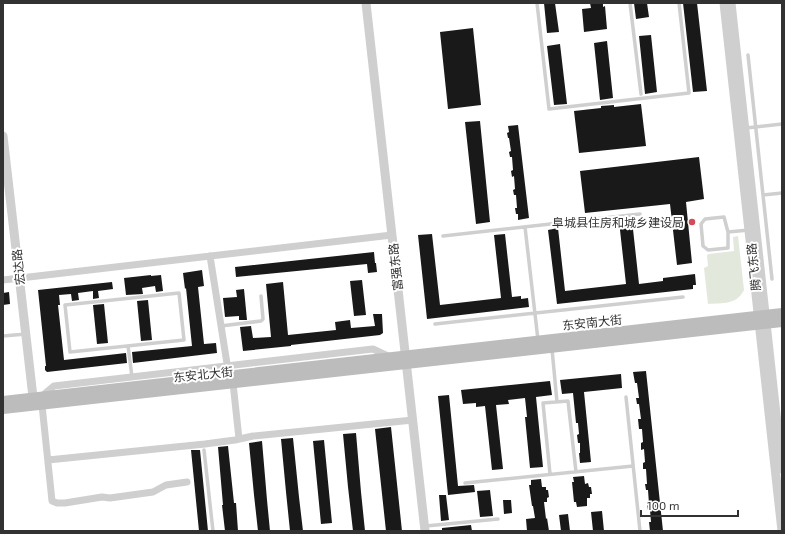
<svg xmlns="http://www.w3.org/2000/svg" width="785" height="534" font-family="'Exo 2','Noto Sans SC',sans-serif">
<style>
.green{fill:#e2e8dc}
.building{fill:#191919}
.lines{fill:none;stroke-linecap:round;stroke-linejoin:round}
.service{stroke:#cfcfcf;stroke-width:3.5}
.minor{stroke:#cfcfcf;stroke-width:7}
.tertiary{stroke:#cfcfcf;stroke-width:9}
.secondary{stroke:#bcbcbc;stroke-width:10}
.poi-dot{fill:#d24b57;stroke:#fff;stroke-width:1.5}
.labels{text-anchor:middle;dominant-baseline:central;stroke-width:4;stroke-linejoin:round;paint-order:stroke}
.poi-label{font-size:12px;fill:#323232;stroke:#fff;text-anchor:end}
.street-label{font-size:12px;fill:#323232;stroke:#fff}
</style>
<rect width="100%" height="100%" fill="#fff"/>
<!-- green -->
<path class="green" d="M738,236L744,290C737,305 722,303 708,304L704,268L708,266L707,255L709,254L734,251L733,237Z"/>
<!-- building -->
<path class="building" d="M544,3H555L559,32L547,33Z
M590,3H603V7L605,6L607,29L584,32L582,9L591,8Z
M634,3H647L649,17L636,19Z
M683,3H697L707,91L693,92Z
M473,28L481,105L448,109L440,32Z
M651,35L657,92L645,94L639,36Z
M607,41L613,98L600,100L594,43Z
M560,44L567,104L554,105L547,46Z
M641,104L646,146L579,153L574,111L601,108V106L614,105V107Z
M480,121L490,222L476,224L465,122Z
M518,125L529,218L518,220V214H516L515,208H517L516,195H514L513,190L515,189L514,176L512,177L511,171L513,170L512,157H510L509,152L511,151L509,138H508L507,133L509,132L508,126Z
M699,157L704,199L686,202L692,263L677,265L670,204L585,213L580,171Z
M632,220L639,284L663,281V278L695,274L696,285H693V289L557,304L548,230L558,228L565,291L626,284L619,221Z
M432,234L440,305L501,298L494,235L505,234L512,297L521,296V299L528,298L529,307L427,319L418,235Z
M374,252L375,263H376L377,272L368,273L367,264L236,277L235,267Z
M202,270L204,286L198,287L204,344L216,343L217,353L133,363L132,352L192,346L186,288L185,289L183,273Z
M151,275V276L161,275L163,291L156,292L155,286L142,288L143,294L126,295L124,278Z
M362,280L366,315L354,316L350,281Z
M112,282L113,289L98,291L99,298L93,299V291L78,293L79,300L72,301L71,294L59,295L60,305H58L64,360L126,353L127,363L47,372L45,370V366H46L38,290Z
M283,282L288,335L336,330L335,322L350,320L351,328L375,326L373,314H382L383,333L380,335L291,345V346L243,351L240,327L251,326L253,338L271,337L266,284Z
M244,289L247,320H239V316L225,317L223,298L237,297L236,290Z
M9,292L10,304L3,305V293Z
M148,300L152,340L141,341L137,301Z
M104,304L108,343L97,344L93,305Z
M646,371L663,531H650L649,522H651L650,510H648L647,504H649L648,490H646L645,484H647L646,469H643V463L645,462L644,449L641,450V443L643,442L642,429H639L638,419H641L639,404H637L636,398H639L637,383H635L633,372Z
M621,374L622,388L584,392L591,462L580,463L579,453H580V443H578L577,435L579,434L578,423H576L573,393L562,394L560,380Z
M550,381L552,395L536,397L543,467L530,468L525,417H527L525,398L508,400L509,404L496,405L503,469L492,470L485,406L476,407V403L463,404L461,390Z
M449,395L458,486L474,485L475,492L448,495L438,396Z
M391,427L402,531H386L375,429Z
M356,433L361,492L365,531H353L348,487L343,434Z
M293,438L299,497L303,531H290L286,492L281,439Z
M324,440L332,523L321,524L313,441Z
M262,441L267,500L270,531H258L254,495L249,443Z
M228,446L234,503H236L238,531H225L222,505H223L218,447Z
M191,450H200L208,531H199Z
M584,476L585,484L588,483L589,487H591L592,494H590V498H587V506L577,507L576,502H574L572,482H574L573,477Z
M541,479L542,487H546V490H548L549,497L547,498V502H544L546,519L547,518L549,531H527L526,519L535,518L533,506H532L529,485H531V480Z
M490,490L493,516L480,517L477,491Z
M439,495H446L449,520L441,521Z
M503,500H511L512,513L504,514Z
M602,511L604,531H593L591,512Z
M568,514L570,531H561L559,515Z
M471,525L472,531H442V528Z"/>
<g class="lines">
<!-- service -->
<path class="service" d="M537,3L549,109L689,93L679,3
M630,3L641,94
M748,55L772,279
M746,128L782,124
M763,195L782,193
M724,217L728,232V248L708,250L703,246L701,224L705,219Z
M525,227L538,340
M728,232L749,230
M443,236L640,214
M179,293L184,340L70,352L65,305Z
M435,324L683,297
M221,326L261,321L263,319L261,296
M3,336L26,334
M128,346L132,377
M552,349L557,402
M626,397L640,531
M204,450L213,531
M550,474L543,403L568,401L576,472
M465,483L633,466
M426,526L498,519"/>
<!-- minor -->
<path class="minor" d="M210,256L228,370
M3,280L392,235
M233,383L239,439
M42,396L54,386L373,349L390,357
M42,405L52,501L57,503H65L102,497L110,498L153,492L166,485L187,482
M48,460L205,444L235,440L253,436L413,420"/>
<!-- tertiary -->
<path class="tertiary" d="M366,3L425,531
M724,3L782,531
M731,3L782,469
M3,136L33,397"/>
<!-- secondary -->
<path class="secondary" d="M3,401L782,313
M3,409L782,322"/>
</g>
<!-- markers -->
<circle class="poi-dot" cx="692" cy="222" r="4"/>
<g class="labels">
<!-- poi labels -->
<g class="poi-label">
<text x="684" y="222">阜城县住房和城乡建设局</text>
</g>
<!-- street labels -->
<g class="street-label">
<text transform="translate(18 267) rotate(-96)">宏达路</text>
<text transform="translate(395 267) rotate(-96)">富强东路</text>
<text transform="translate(753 267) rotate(-96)">腾飞东路</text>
<text transform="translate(592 322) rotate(-6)">东安南大街</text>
<text transform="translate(203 374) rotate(-6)">东安北大街</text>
</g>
</g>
<!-- border -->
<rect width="785" height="534" fill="none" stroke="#323232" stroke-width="8"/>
<!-- scale -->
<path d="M641 510v6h97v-6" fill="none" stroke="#323232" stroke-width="2"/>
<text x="647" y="510" font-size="12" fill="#323232" stroke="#ffffff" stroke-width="3" paint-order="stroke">100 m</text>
</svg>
